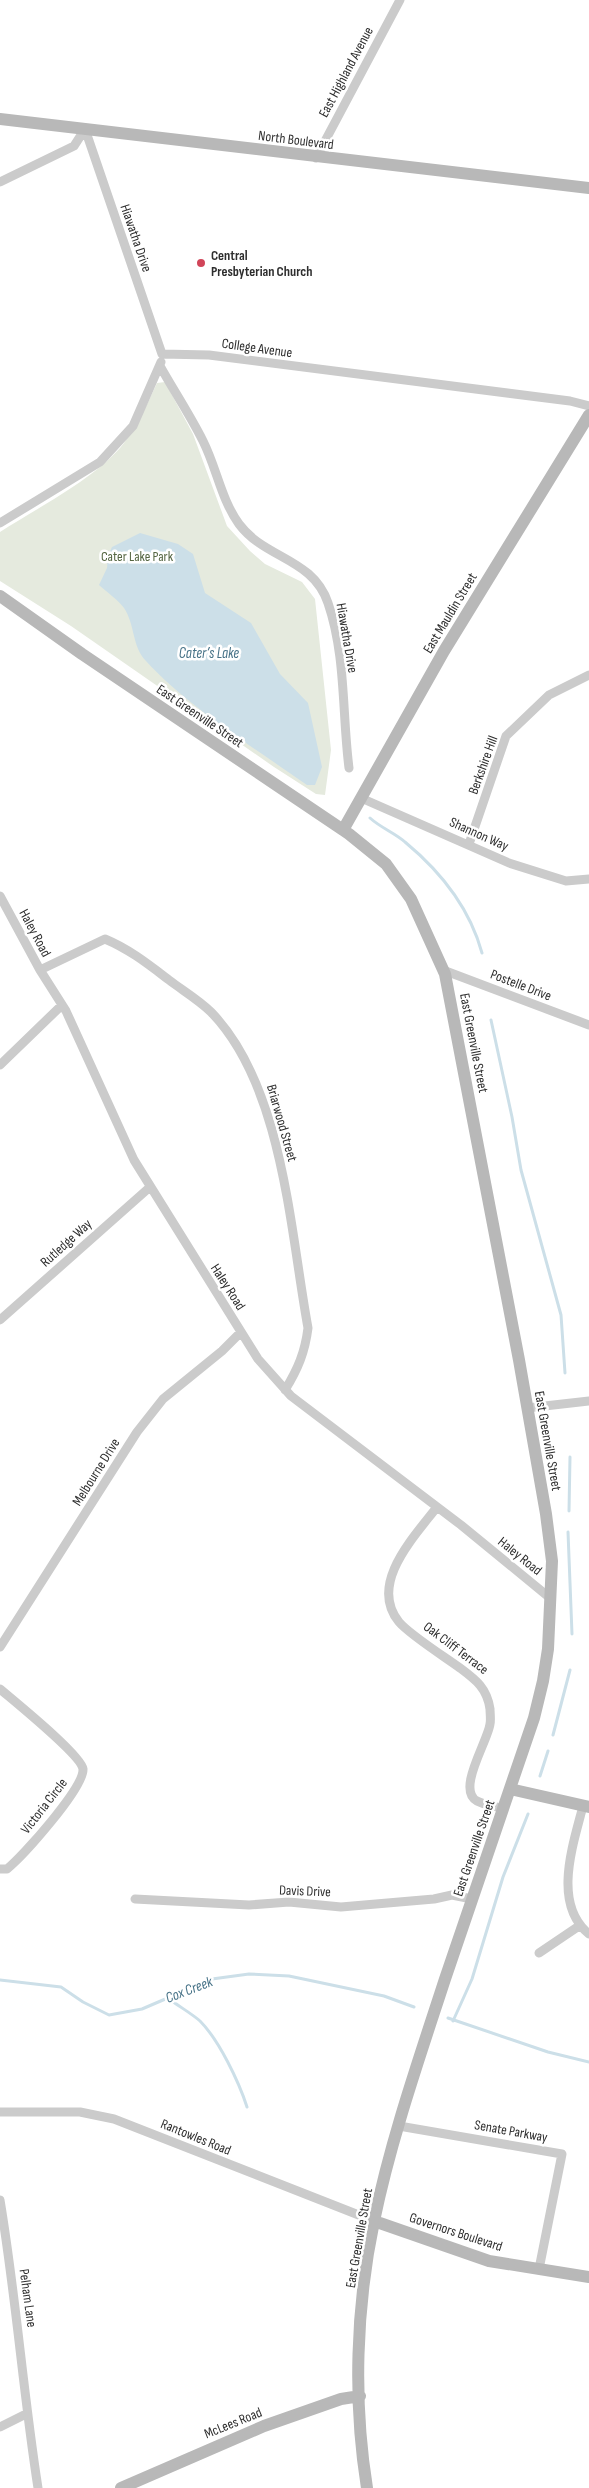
<svg xmlns="http://www.w3.org/2000/svg" width="589" height="2488" font-family="'Sofia Sans Condensed',sans-serif">
<style>
.green{fill:#e5eade}
.water{fill:#ccdfe8}
.lines{fill:none;stroke-linecap:round;stroke-linejoin:round}
.stream{stroke:#ccdfe8;stroke-width:3}
.street{stroke:#cbcbcb;stroke-width:9}
.secondary{stroke:#b8b8b8;stroke-width:12}
.poi-dot{fill:#d14559;stroke:#fff;stroke-width:2}
.labels{text-anchor:middle;dominant-baseline:central;stroke-width:5;stroke-linejoin:round;paint-order:stroke}
.street-label{font-size:14px;fill:#2e2e2e;stroke:#fff}
.poi-label{font-size:14px;font-weight:bold;fill:#2e2e2e;stroke:#fff;text-anchor:start}
.park-label{font-size:14px;fill:#546541;stroke:#fff}
.water-label{font-size:15px;font-style:italic;fill:#467287;stroke:#fff}
</style>
<rect width="100%" height="100%" fill="#fff"/>
<!-- green -->
<path class="green" d="M165,382L193,434L227,526L250,551L265,564L302,582L315,599L331,750L325,795L316,794L274,767L71,626L0,581V532C37,508 97,478 124,443C138,424 147,405 157,383Z"/>
<!-- water -->
<path class="water" d="M140,533L178,544L193,554L205,593L251,623L280,674L308,703L322,767L315,785H307C256,749 188,707 146,661C132,647 135,624 124,608C118,600 107,592 99,585L107,568L108,556L112,547Z"/>
<g class="lines">
<!-- stream -->
<path class="stream" d="M370,818C381,828 395,833 405,842C440,871 470,909 482,953
M491,1020L512,1117L521,1170L561,1315L565,1373
M569,1511L570,1457
M568,1532L572,1634
M553,1735L570,1670
M540,1776L548,1751
M0,1980L61,1987L83,2002L109,2015L142,2009L212,1979L249,1974L289,1976L384,1996L414,2007
M168,1998C178,2006 191,2013 200,2021C219,2040 239,2082 247,2107
M448,2018L548,2052L589,2062
M453,2021L472,1979L503,1877L528,1814"/>
<!-- street -->
<path class="street" d="M85,129L162,354
M316,158L400,0
M0,182L74,146L85,129
M162,354L209,355L570,401L589,406
M160,366C174,391 190,415 203,441C217,469 221,499 239,524C265,559 313,558 328,603C346,655 342,714 349,768
M0,523L100,462L133,426L161,362
M361,798L509,863L566,881L589,879
M469,844L506,736L549,695L589,675
M0,896L40,970L66,1011L134,1160L258,1359L291,1396L461,1525L550,1598
M40,970L105,939C129,949 148,964 169,980C182,990 199,1000 211,1012C283,1086 290,1230 308,1328C305,1352 298,1369 285,1390
M443,970L589,1025
M0,1065L62,1005
M0,1320L150,1187
M527,1408L589,1401
M437,1507C414,1537 368,1584 399,1622C410,1635 445,1657 460,1668C476,1680 487,1688 490,1709C490,1713 491,1720 490,1724C488,1741 456,1790 477,1801C485,1805 495,1806 503,1809
M0,1647L137,1432L163,1399L222,1351L241,1332
M0,1689C14,1701 81,1755 83,1769C84,1788 23,1856 7,1869H0
M583,1806C573,1845 552,1904 589,1934
M135,1899L249,1905L289,1902L341,1907L434,1899L452,1895L472,1899
M539,1953L579,1926
M0,2112H80L114,2119L374,2221
M399,2126L562,2154L539,2269
M0,2200C16,2296 23,2392 38,2488
M0,2427L26,2414"/>
<!-- secondary -->
<path class="secondary" d="M0,119L589,188
M0,596L82,654L349,834L386,864L411,899L445,974L519,1360L546,1514L552,1561L548,1649L543,1681L534,1718C504,1805 475,1892 445,1979C419,2059 391,2139 374,2221C356,2307 353,2401 367,2488
M343,830L444,651L589,415
M510,1789L589,1807
M374,2221L489,2261L589,2277
M121,2488L264,2426L341,2399L360,2396"/>
</g>
<!-- markers -->
<circle class="poi-dot" cx="201" cy="263" r="5"/>
<g class="labels">
<!-- street labels -->
<g class="street-label">
<text transform="translate(346 72) rotate(-62)">East Highland Avenue</text>
<text transform="translate(296 140) rotate(7)">North Boulevard</text>
<text transform="translate(136 238) rotate(71)">Hiawatha Drive</text>
<text transform="translate(257 348) rotate(8)">College Avenue</text>
<text transform="translate(450 613) rotate(-59)">East Mauldin Street</text>
<text transform="translate(347 638) rotate(80)">Hiawatha Drive</text>
<text transform="translate(200 716) rotate(34)">East Greenville Street</text>
<text transform="translate(483 765) rotate(-70)">Berkshire Hill</text>
<text transform="translate(479 834) rotate(24)">Shannon Way</text>
<text transform="translate(35 933) rotate(62)">Haley Road</text>
<text transform="translate(521 985) rotate(21)">Postelle Drive</text>
<text transform="translate(474 1043) rotate(79)">East Greenville Street</text>
<text transform="translate(282 1123) rotate(74)">Briarwood Street</text>
<text transform="translate(66 1243) rotate(-42)">Rutledge Way</text>
<text transform="translate(228 1287) rotate(57)">Haley Road</text>
<text transform="translate(548 1441) rotate(80)">East Greenville Street</text>
<text transform="translate(96 1472) rotate(-58)">Melbourne Drive</text>
<text transform="translate(520 1556) rotate(39)">Haley Road</text>
<text transform="translate(456 1648) rotate(37)">Oak Cliff Terrace</text>
<text transform="translate(44 1806) rotate(-52)">Victoria Circle</text>
<text transform="translate(474 1848) rotate(-71)">East Greenville Street</text>
<text transform="translate(305 1891) rotate(2)">Davis Drive</text>
<text transform="translate(511 2131) rotate(10)">Senate Parkway</text>
<text transform="translate(196 2137) rotate(22)">Rantowles Road</text>
<text transform="translate(456 2232) rotate(18)">Governors Boulevard</text>
<text transform="translate(359 2238) rotate(-80)">East Greenville Street</text>
<text transform="translate(28 2298) rotate(82)">Pelham Lane</text>
<text transform="translate(233 2423) rotate(-22)">McLees Road</text>
</g>
<!-- poi labels -->
<g class="poi-label">
<text x="211" y="255">Central<tspan x="211" dy="16">Presbyterian Church</tspan></text>
</g>
<!-- park labels -->
<g class="park-label">
<text x="137" y="556">Cater Lake Park</text>
</g>
<!-- water labels -->
<g class="water-label">
<text x="209" y="653">Cater’s Lake</text>
<text transform="translate(189 1990) rotate(-21)">Cox Creek</text>
</g>
</g>
</svg>
